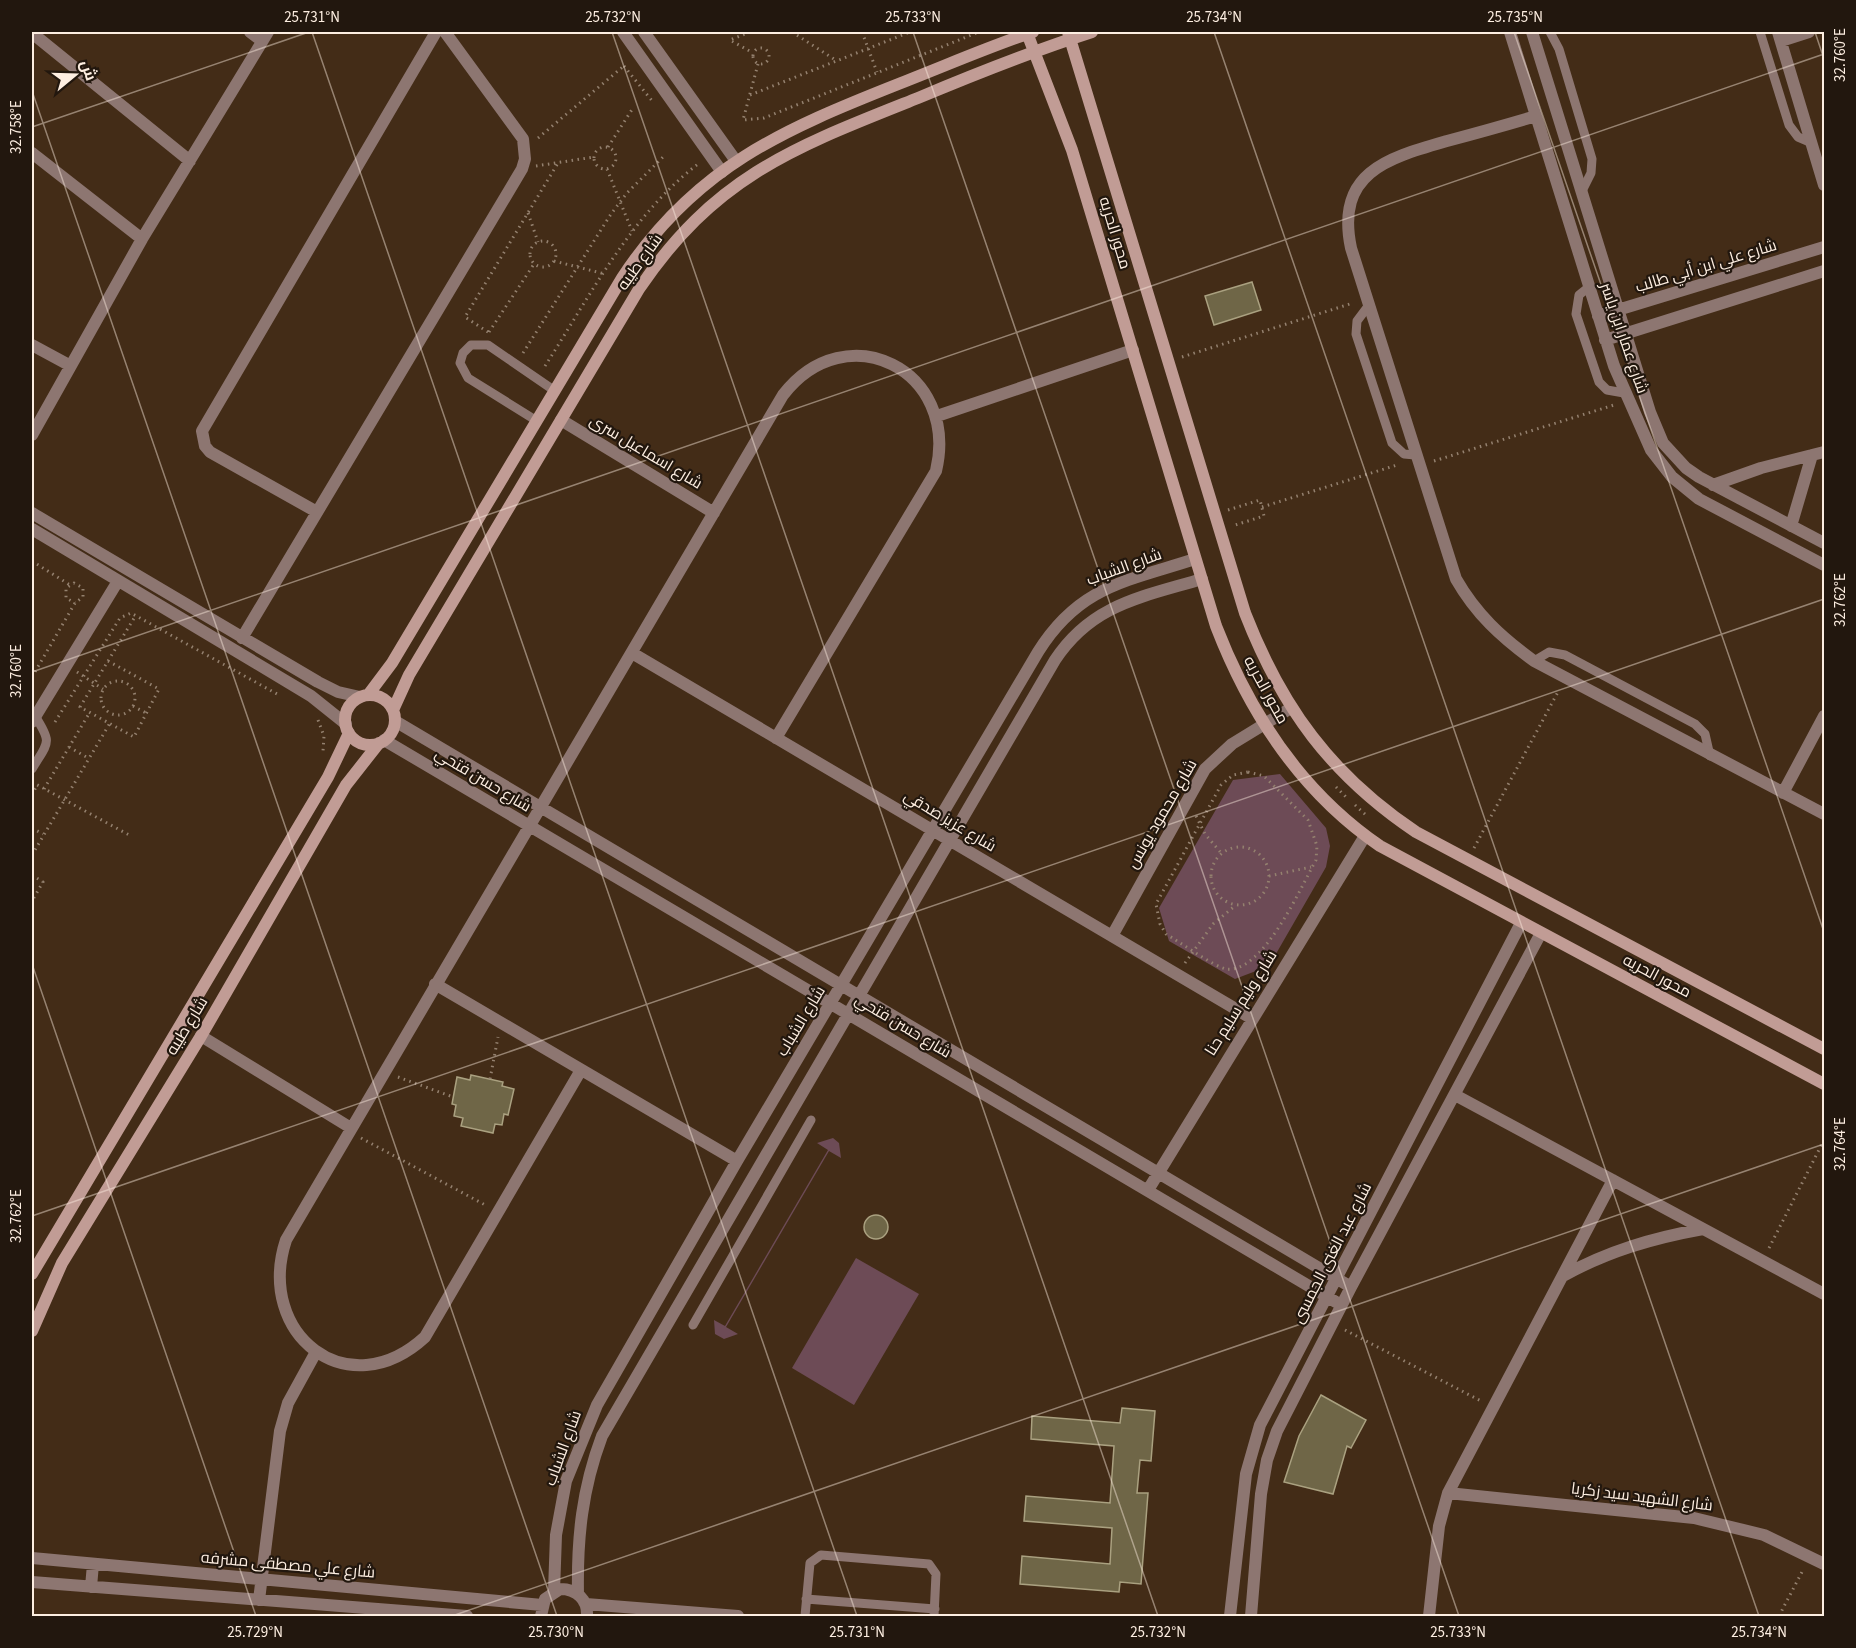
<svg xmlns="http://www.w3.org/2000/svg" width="1856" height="1648" font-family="'Source Sans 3',Cairo,sans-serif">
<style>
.green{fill:#6d4b56}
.building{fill:#6f6647;stroke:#aaa180;stroke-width:1.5}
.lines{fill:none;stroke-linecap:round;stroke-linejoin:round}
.path{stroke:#94816f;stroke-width:3;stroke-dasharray:1.5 4.5;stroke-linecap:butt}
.service{stroke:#8d7671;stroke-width:9}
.minor{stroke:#8d7671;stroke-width:12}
.secondary{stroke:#c19c95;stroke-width:12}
.ticks{fill:none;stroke:#fdeee1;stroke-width:1.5;stroke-opacity:0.45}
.labels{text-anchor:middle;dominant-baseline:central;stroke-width:4.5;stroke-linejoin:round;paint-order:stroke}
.street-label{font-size:16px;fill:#fdeee1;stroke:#22170e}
.neatline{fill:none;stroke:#fdeee1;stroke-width:2}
.ticks-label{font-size:15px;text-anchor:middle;fill:#fdeee1}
</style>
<rect width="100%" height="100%" fill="#432c17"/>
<!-- green -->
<path class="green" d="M1280,774L1326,828L1330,846L1326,867L1269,966L1235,979L1169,941L1159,908L1233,780Z
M833,1138L839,1143L841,1158L829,1151L726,1327L738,1334L724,1339L715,1334L714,1320L725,1326L828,1150L817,1143Z
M856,1258L919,1294L854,1405L792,1368Z"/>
<!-- building -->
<path class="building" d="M1252,282L1261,310L1214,325L1205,296Z
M471,1075L503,1082L502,1086L514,1089L508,1115L504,1114L502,1125L495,1124L493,1133L461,1126L463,1118L454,1116L456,1105L452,1104L457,1077L470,1080Z
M864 1227a12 12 0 1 1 24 0a12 12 0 1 1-24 0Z
M1321,1395L1366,1420L1351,1448L1347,1446L1333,1494L1284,1482L1299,1436Z
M1122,1408L1155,1411L1151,1461L1140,1460L1137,1493H1148L1141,1584L1120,1582L1119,1592L1020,1584L1022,1556L1110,1564L1112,1528L1024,1521L1026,1496L1110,1503L1114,1446L1031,1439L1032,1416L1120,1423Z"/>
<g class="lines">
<!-- path -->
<path class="path" d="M750,32L730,40L753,53
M792,32L837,61
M862,32L877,72
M753 56a8 8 0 1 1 16 0a8 8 0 1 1-16 0Z
M758,64L743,120L764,118L979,32
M624,66L653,102
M750,95L910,32
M538,138L625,65
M594 158a11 11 0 1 1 22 0a11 11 0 1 1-22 0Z
M608,147L633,108
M536,166L594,157
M607,169L632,231
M528,213L538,242
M530 254a13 13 0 1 1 26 0a13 13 0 1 1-26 0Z
M554,261L605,274
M488,332L465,317L558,163
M489,332L534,264
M523,353L611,214L627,193L664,156
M1182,357L1353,303
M545,366C590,296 631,215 698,164
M1434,461L1614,405
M1262,507L1397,465
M1228,510L1260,500L1264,516L1232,526
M32,561L70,585
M108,661L159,689L134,737L80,707L136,615
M77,672L103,689
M32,677L75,603L83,597V588L74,583L66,588V598L75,603
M101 698a17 17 0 1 1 34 0a17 17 0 1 1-34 0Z
M133,706L146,713
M318,720L324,736L323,751
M55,722L120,618L131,613L277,694
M69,747L88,758
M1248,772L1264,776L1308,820L1317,846L1316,860C1301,887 1263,974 1226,969C1215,967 1178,941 1166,934L1160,924L1156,904L1221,785L1233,775Z
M32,782L131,836
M1336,787L1346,797
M44,789L90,712
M32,795L37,785
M1355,805L1366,815
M1196,816L1205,834L1222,854
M32,828L43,834
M1211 876a29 29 0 1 1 58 0a29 29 0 1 1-58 0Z
M1474,848L1559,690
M32,855L110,723
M32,875L43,882L32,901
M1269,876L1311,867
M1185,963L1213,924L1236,905
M398,1077L453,1097
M490,1079L498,1037
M361,1138L487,1206
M1769,1248L1824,1140
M1345,1330L1481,1401
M1779,1616L1803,1570"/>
<!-- service -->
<path class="service" d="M1550,32L1559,49L1592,159L1591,173L1582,191
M1760,32L1789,125L1798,137L1812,143
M1589,287L1579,295L1576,314L1599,382L1607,390L1624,393
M1369,305L1357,321L1356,334L1392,443L1404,454L1415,455
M537,421L468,378L460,363L463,353L471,345H488L555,391
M1534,661L1549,652L1565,655L1695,724L1705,734L1710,756
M32,769C48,742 53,744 35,716
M693,1325L811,1120
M806,1599L935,1609
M805,1616L810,1563L821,1555L929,1564L936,1574L934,1616"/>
<!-- minor -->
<path class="minor" d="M250,32L262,41
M623,32L722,172
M644,32L736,161
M1510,32L1614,366L1651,450L1672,477L1699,499L1824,565
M1532,32L1650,412L1663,443L1686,468L1699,477L1824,543
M1778,32L1824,185
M32,33L190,161
M1781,41L1809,32
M1536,116C1506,125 1477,133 1447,141C1388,158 1335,172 1351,248L1456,579C1476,614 1501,637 1534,661L1824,814
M32,153L142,239
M1598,316L1824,247
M1605,340L1824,271
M32,345L69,365
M937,416L1133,350
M561,420L714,513
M32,435L142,239L268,32
M1713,485L1761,468L1824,452
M317,512L210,452L205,446L202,431L436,32
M32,513L318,682L338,692L360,697
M1791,526L1812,455
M32,529L311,696L346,724
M242,638L522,169L525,159L523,139L445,32
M632,653L1251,1018
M395,721L1351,1287
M32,722L118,581
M384,740L1341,1305
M1783,793L1824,716
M1112,936L1205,769L1232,744L1291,708
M435,984L737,1161
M201,1036L351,1128
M581,1070L425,1337C348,1408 255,1334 286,1240L783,395C846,313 960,370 936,471L776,738
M1455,1095L1824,1294
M1148,1190L1365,836
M1563,1276C1608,1251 1653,1238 1703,1229
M1448,1493L1694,1518L1764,1535L1824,1564
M32,1558L542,1605
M32,1582L467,1616
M91,1587L93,1564
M554,1591L556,1535L566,1481L597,1405L737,1161L1038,652C1079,586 1127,581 1195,559
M578,1594C577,1538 582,1489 602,1436L1055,660C1092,604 1142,597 1202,579
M259,1600L280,1431L288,1403L316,1352
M586,1604L738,1616
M541,1616L545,1599L560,1589C577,1589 588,1600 587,1616
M1230,1616L1246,1474L1260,1425L1521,923
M1251,1616L1261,1494L1267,1460L1277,1431L1351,1287L1541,933
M1429,1616L1439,1526L1448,1493L1613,1180"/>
<!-- secondary -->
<path class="secondary" d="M1068,32L1245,613C1282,708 1331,775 1416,832L1824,1049
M1027,33L1072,150L1216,626C1250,714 1301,792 1380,846L1824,1084
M368,695L392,663L622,278C695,167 782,130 901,83C945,66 988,47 1033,32
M345 720a25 25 0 1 1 50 0a25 25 0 1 1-50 0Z
M393,710L409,675L639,289C716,175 795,147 918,98C975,74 1033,51 1092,32
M32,1274L328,777L349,733
M32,1331L62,1263L201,1036L346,785L379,743"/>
</g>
<!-- ticks -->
<path class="ticks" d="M312,32L857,1616M612,32L1158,1616M913,32L1459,1616M1214,32L1759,1616M1514,32L1824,932M1815,32L1824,59M32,91L557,1616M32,127L309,32M32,672L1824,54M32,964L256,1616M32,1216L1824,599M452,1616L1824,1144"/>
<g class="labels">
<!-- street labels -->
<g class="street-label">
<text transform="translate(1115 233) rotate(73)">محور الحريه</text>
<text transform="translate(640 262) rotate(-54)">شارع طيبه</text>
<text transform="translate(1706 266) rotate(-17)">شارع علي ابن أبي طالب</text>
<text transform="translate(1624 338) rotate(71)">شارع عمار ابن ياسر</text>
<text transform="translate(646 452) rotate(31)">شارع اسماعيل سرى</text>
<text transform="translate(1124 567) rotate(-20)">شارع الشباب</text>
<text transform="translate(1266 690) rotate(61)">محور الحريه</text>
<text transform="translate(483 780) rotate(31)">شارع حسن فتحي</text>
<text transform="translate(1162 814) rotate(-60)">شارع محمود يونس</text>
<text transform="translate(950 821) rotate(31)">شارع عزيز صدقي</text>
<text transform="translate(1657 976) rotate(28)">محور الحريه</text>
<text transform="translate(1241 1003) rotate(-58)">شارع وليم سليم حنا</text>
<text transform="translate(801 1021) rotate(-59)">شارع الشباب</text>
<text transform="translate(187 1026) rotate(-59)">شارع طيبه</text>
<text transform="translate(903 1026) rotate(31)">شارع حسن فتحي</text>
<text transform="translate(1332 1253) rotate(-63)">شارع عبد الغنى الجمسى</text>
<text transform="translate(563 1448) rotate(-70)">شارع الشباب</text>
<text transform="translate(1642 1497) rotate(7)">شارع الشهيد سيد زكريا</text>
<text transform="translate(288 1565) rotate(5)">شارع علي مصطفى مشرفه</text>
</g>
</g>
<!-- border -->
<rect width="1856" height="1648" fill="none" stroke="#22170e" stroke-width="66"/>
<!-- north arrow -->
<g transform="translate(75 75) rotate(71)" stroke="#22170e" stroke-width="4.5" paint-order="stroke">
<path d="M0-4.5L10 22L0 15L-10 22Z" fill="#fdeee1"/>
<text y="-9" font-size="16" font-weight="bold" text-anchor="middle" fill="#fdeee1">ش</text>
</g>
<rect x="33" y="33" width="1790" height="1582" class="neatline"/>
<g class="ticks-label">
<text x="312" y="22">25.731°N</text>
<text x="613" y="22">25.732°N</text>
<text x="913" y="22">25.733°N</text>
<text x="1214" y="22">25.734°N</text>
<text x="1515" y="22">25.735°N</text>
<text transform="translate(1840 55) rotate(-90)" y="5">32.760°E</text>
<text transform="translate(16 127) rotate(-90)" y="5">32.758°E</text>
<text transform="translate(1840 600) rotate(-90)" y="5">32.762°E</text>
<text transform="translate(16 671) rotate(-90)" y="5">32.760°E</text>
<text transform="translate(1840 1144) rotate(-90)" y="5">32.764°E</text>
<text transform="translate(16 1216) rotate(-90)" y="5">32.762°E</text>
<text x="255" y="1637">25.729°N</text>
<text x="556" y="1637">25.730°N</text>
<text x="857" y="1637">25.731°N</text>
<text x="1158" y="1637">25.732°N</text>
<text x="1458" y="1637">25.733°N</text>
<text x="1759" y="1637">25.734°N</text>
</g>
</svg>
